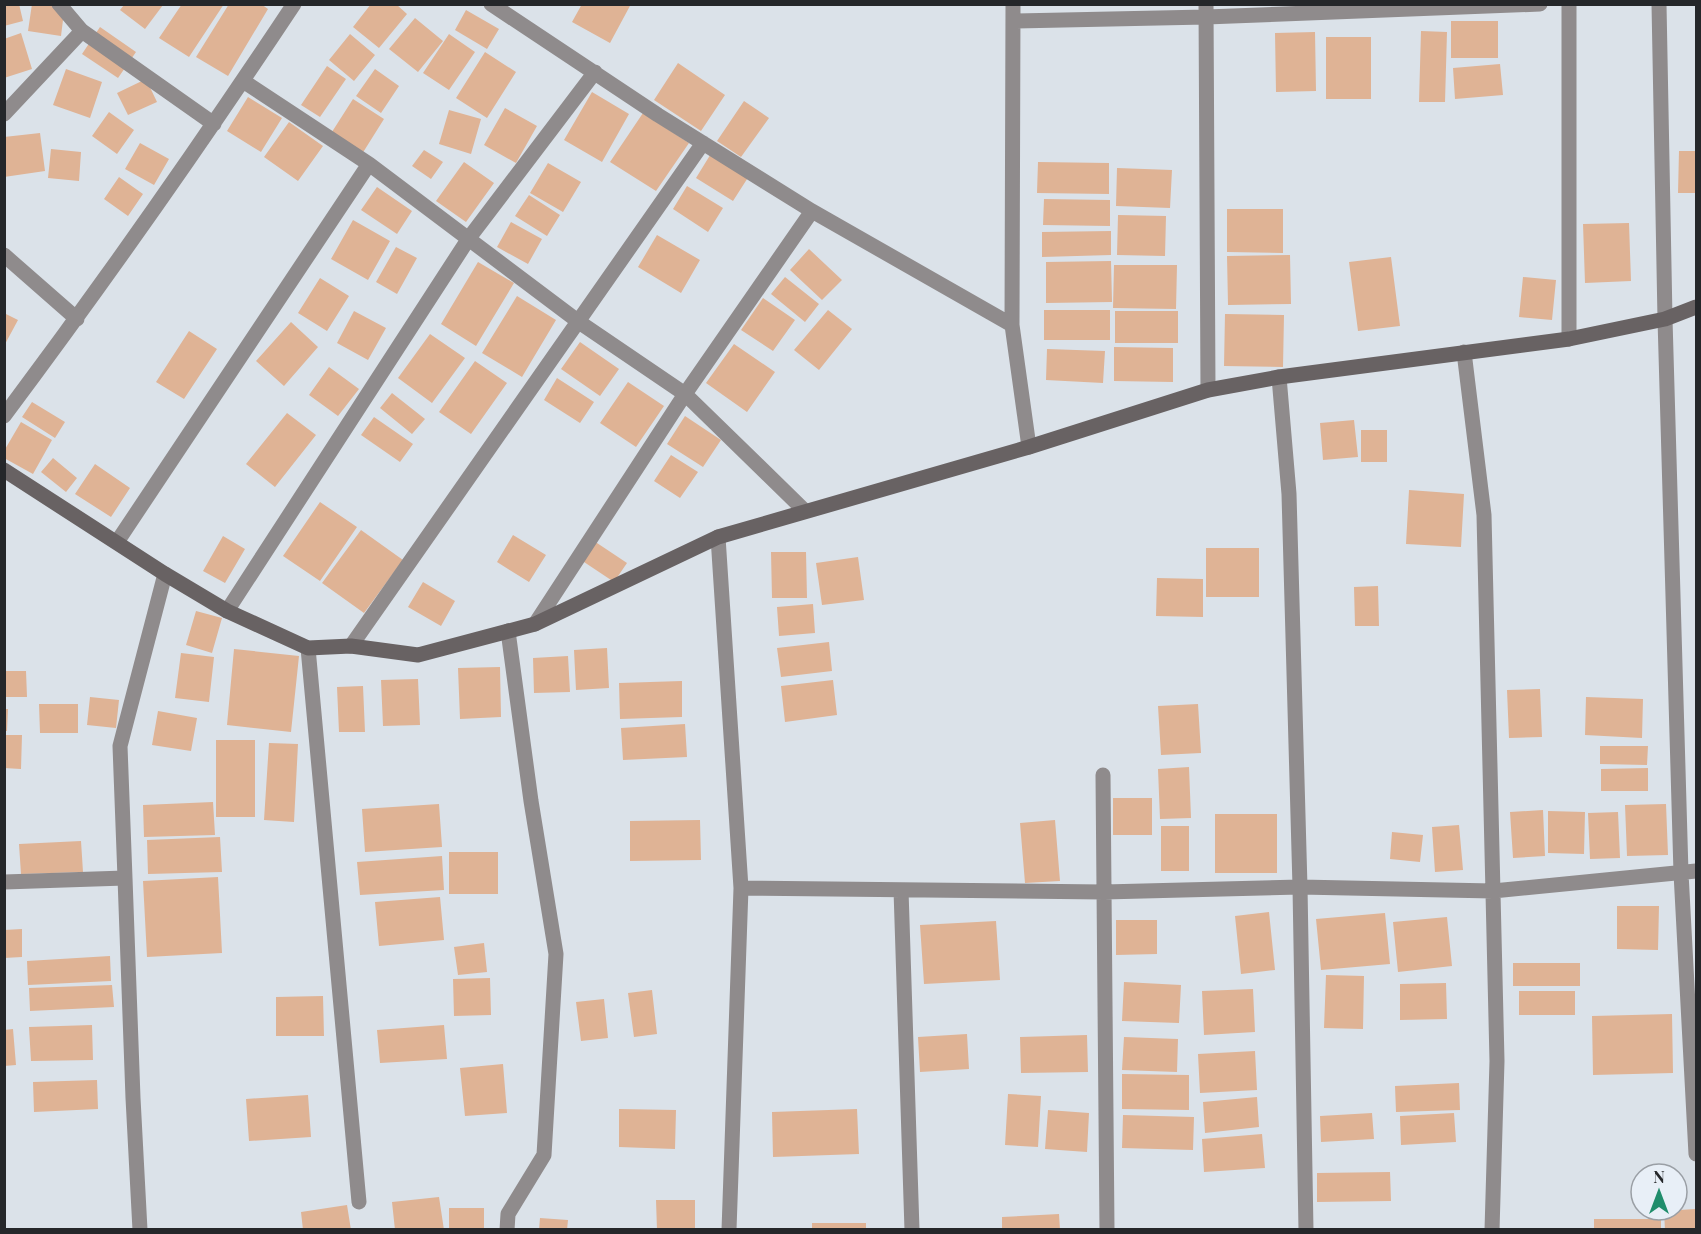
<svg xmlns="http://www.w3.org/2000/svg" width="1701" height="1234" font-family="'Playfair Display',serif">
<style>
.building{fill:#dfb395}
.lines{fill:none;stroke-linecap:round;stroke-linejoin:round}
.minor{stroke:#8f8b8c;stroke-width:15}
.secondary{stroke:#686263;stroke-width:15}
</style>
<rect width="100%" height="100%" fill="#dbe2e9"/>
<!-- building -->
<path class="building" d="M4,4H19L23,21L4,26Z
M32,4H65L61,36L28,31Z
M182,4H224L189,57L159,38Z
M229,4H261L268,9L228,76L196,57Z
M371,4H396L407,14L379,48L353,27Z
M582,4H631L610,43L572,22Z
M124,5H163L145,29L120,10Z
M466,10L499,29L487,49L455,30Z
M415,18L443,41L418,72L389,49Z
M1451,21H1498V58H1451Z
M100,27L136,52L118,78L82,54Z
M1421,31L1447,32L1445,102H1419Z
M1315,32L1316,91L1276,92L1275,33Z
M21,33L32,69L4,78V39Z
M350,34L375,55L354,81L329,60Z
M449,34L475,52L449,90L423,73Z
M1326,37H1371V99H1326Z
M485,52L516,72L487,118L456,98Z
M678,63L725,95L701,131L654,100Z
M1500,64L1503,95L1455,99L1453,68Z
M327,66L346,79L320,117L301,105Z
M66,69L102,82L90,118L53,105Z
M375,69L399,86L381,113L356,96Z
M146,79L157,102L128,115L117,93Z
M592,92L629,114L602,162L564,140Z
M248,97L282,118L261,152L227,131Z
M353,99L384,119L362,154L330,135Z
M744,101L769,118L741,157L717,141Z
M505,108L537,126L516,163L484,145Z
M449,110L481,119L471,154L439,144Z
M109,112L134,130L117,154L92,136Z
M643,113L689,143L656,191L610,162Z
M289,122L323,146L298,181L264,157Z
M40,133L45,171L4,177V137Z
M140,143L169,159L154,185L125,169Z
M51,149L81,152L79,181L48,178Z
M424,150L443,162L431,179L412,166Z
M1679,151H1696V193H1678Z
M712,152L749,176L733,201L696,178Z
M464,162L494,183L466,222L436,201Z
M1038,162L1109,163V194L1037,193Z
M548,163L581,182L563,212L530,193Z
M1117,168L1172,170L1170,208L1116,206Z
M119,177L143,194L128,216L104,199Z
M687,186L723,208L708,232L673,209Z
M377,187L412,211L397,234L361,210Z
M529,195L560,215L547,236L515,216Z
M1044,199L1110,200V226L1043,225Z
M1227,209H1283V253L1227,252Z
M1118,215L1166,216L1165,256L1117,255Z
M353,220L390,241L368,280L331,259Z
M511,222L542,239L528,264L497,247Z
M1629,223L1631,281L1585,283L1583,224Z
M1111,231V255L1042,257V232Z
M657,235L700,260L681,293L638,267Z
M396,247L417,258L397,294L376,282Z
M809,249L842,280L822,300L790,270Z
M1290,255L1291,304L1228,305L1227,256Z
M1391,257L1400,326L1358,331L1349,262Z
M1111,261L1112,302L1046,303V262Z
M478,262L514,283L476,346L441,324Z
M1114,265H1177L1176,309L1113,308Z
M785,277L819,304L805,322L771,294Z
M1523,277L1556,280L1552,320L1519,317Z
M320,278L349,296L327,331L298,313Z
M517,296L556,320L522,377L482,353Z
M763,298L795,320L773,351L741,330Z
M828,310L852,329L819,370L794,350Z
M1044,310H1110V340H1044Z
M354,311L386,328L368,360L337,343Z
M1115,311H1178V343H1115Z
M4,313L18,320L4,346Z
M1225,314L1284,315L1283,367L1224,366Z
M291,322L318,347L284,386L256,361Z
M189,331L217,349L184,399L156,382Z
M430,334L465,358L432,403L398,378Z
M580,342L619,369L600,396L561,369Z
M734,344L775,372L747,412L706,383Z
M1114,347L1173,348V382L1114,381Z
M1047,349L1105,351L1103,383L1046,380Z
M475,361L507,383L471,434L439,412Z
M329,367L359,389L338,416L309,395Z
M557,378L594,402L580,423L544,400Z
M628,382L664,406L636,447L600,423Z
M392,393L425,419L412,434L380,408Z
M32,402L65,422L55,438L22,417Z
M287,413L316,435L275,487L246,464Z
M685,416L721,440L703,467L667,444Z
M374,417L413,444L400,462L361,435Z
M1354,420L1358,457L1323,460L1320,423Z
M21,422L52,440L33,474L4,458V451Z
M1361,430H1387V462H1361Z
M671,455L698,472L680,498L654,481Z
M53,458L77,478L66,492L41,472Z
M95,464L130,488L111,517L75,494Z
M1409,490L1464,494L1461,547L1406,544Z
M320,502L357,527L320,581L283,556Z
M361,530L403,560L364,613L322,583Z
M513,535L546,555L529,582L497,562Z
M223,536L245,549L225,583L203,571Z
M594,541L627,563L614,582L581,560Z
M1206,548H1259V597H1206Z
M771,552H806L807,598H772Z
M858,557L864,600L822,605L816,563Z
M1157,578L1203,579V617L1156,616Z
M423,582L455,601L441,626L408,607Z
M1378,586L1379,626H1355L1354,587Z
M813,604L815,633L779,636L777,607Z
M196,611L222,618L212,653L186,645Z
M829,642L832,671L781,677L777,648Z
M607,648L609,688L576,690L574,650Z
M234,649L299,656L291,732L227,725Z
M181,653L214,657L209,702L175,698Z
M568,656L570,692L534,693L533,658Z
M500,667L501,717L460,719L458,668Z
M4,671H26L27,697H4Z
M418,679L420,725L383,726L381,680Z
M833,680L837,715L785,722L781,686Z
M682,681V717L620,719L619,683Z
M363,686L365,732H339L337,687Z
M1540,689L1542,737L1509,738L1507,690Z
M90,697L119,700L116,728L87,725Z
M1586,697L1643,699L1642,738L1585,735Z
M39,704H78V733H40Z
M1198,704L1201,753L1161,755L1158,706Z
M4,709H8L7,731H4Z
M158,711L197,718L191,751L152,745Z
M685,724L687,757L623,760L621,728Z
M4,735H22L21,769L4,768Z
M216,740H255V817H216Z
M269,743L298,744L294,822L264,820Z
M1600,746H1648L1647,765L1600,764Z
M1189,767L1191,818L1160,819L1158,769Z
M1648,768V791H1601V769Z
M1113,798H1152V835H1113Z
M213,802L215,835L144,837L143,805Z
M439,804L442,847L365,852L362,809Z
M1666,804L1668,855L1627,856L1625,805Z
M1543,810L1545,856L1513,858L1510,812Z
M1548,811L1585,812L1584,854L1548,853Z
M1618,812L1620,858L1590,859L1588,813Z
M1215,814H1277V873H1215Z
M700,820L701,860L630,861V821Z
M1055,820L1060,881L1025,883L1020,823Z
M1459,825L1463,870L1435,872L1432,827Z
M1161,826H1189V871H1161Z
M1392,832L1423,835L1420,862L1390,859Z
M220,837L222,872L148,874L147,840Z
M81,841L83,872L21,874L19,844Z
M449,852H498V894H449Z
M442,856L444,890L360,895L357,862Z
M218,877L222,953L147,957L143,881Z
M440,897L444,940L379,946L375,902Z
M1617,906H1659L1658,950L1617,949Z
M1269,912L1275,970L1241,974L1235,916Z
M1385,913L1390,964L1321,970L1316,919Z
M1447,917L1452,966L1398,972L1393,922Z
M1116,920H1157V954L1116,955Z
M996,921L1000,980L924,984L920,925Z
M22,929V957L4,958V930Z
M484,943L487,972L458,975L454,947Z
M110,956L111,981L28,985L27,961Z
M1513,963H1580V986H1513Z
M1326,975L1364,976L1363,1029L1324,1028Z
M490,978L491,1015L454,1016L453,979Z
M1124,982L1181,985L1179,1023L1122,1021Z
M1446,983L1447,1019L1400,1020V984Z
M112,985L114,1007L30,1011L29,988Z
M1253,989L1255,1032L1204,1035L1202,991Z
M652,990L657,1034L634,1037L628,993Z
M1519,991H1575V1015H1519Z
M323,996L324,1036H276V997Z
M604,999L608,1038L581,1041L576,1002Z
M1672,1014L1673,1073L1593,1075L1592,1016Z
M92,1025L93,1060L31,1061L29,1027Z
M444,1025L447,1059L380,1063L377,1030Z
M13,1029L16,1065L4,1066V1030Z
M967,1034L969,1069L920,1072L918,1037Z
M1087,1035L1088,1072L1021,1073L1020,1037Z
M1124,1037L1178,1039L1177,1072L1122,1070Z
M1255,1051L1257,1090L1200,1093L1198,1054Z
M503,1064L507,1113L465,1116L460,1068Z
M1122,1074L1189,1075V1110L1122,1109Z
M97,1080L98,1109L34,1112L33,1082Z
M1459,1083L1460,1110L1396,1112L1395,1086Z
M1008,1094L1041,1096L1038,1147L1005,1145Z
M308,1095L311,1137L249,1141L246,1099Z
M1257,1097L1259,1127L1205,1133L1203,1102Z
M619,1109L676,1110L675,1149L619,1147Z
M857,1109L859,1154L773,1157L772,1112Z
M1048,1110L1089,1113L1087,1152L1045,1149Z
M1372,1113L1374,1139L1321,1142L1320,1116Z
M1454,1113L1456,1142L1401,1145L1400,1116Z
M1123,1115L1194,1117L1193,1150L1122,1148Z
M1262,1134L1265,1168L1204,1172L1202,1139Z
M1390,1172L1391,1201L1317,1202V1173Z
M439,1197L444,1230H395L392,1202Z
M656,1200H695V1230H657Z
M347,1205L351,1230H303L301,1212Z
M449,1208H484V1230H449Z
M1695,1209L1696,1230H1665L1664,1211Z
M1059,1214L1060,1230H1002V1217Z
M540,1218L568,1220L567,1230H539Z
M1594,1219H1661V1230H1594Z
M812,1223H866V1230H812Z"/>
<g class="lines">
<!-- minor -->
<path class="minor" d="M59,4L82,31L214,124
M491,4L658,115L812,211L1012,325
M1013,4L1012,325L1029,447
M1206,4L1208,390
M1659,4L1665,319L1681,873L1696,1154
M1014,21L1206,17L1540,4
M243,81L369,164L579,322L685,394L805,511
M4,114L82,31
M4,255L77,319
M1569,339V4
M1464,352L1484,515L1497,1061L1492,1230
M1279,377L1289,494L1300,887L1306,1230
M4,416C105,281 201,144 294,4
M718,537L741,888L729,1230
M117,542L369,164
M227,611L469,238L595,72
M535,624L685,394L812,211
M351,646L703,143
M308,648L359,1202
M1103,775L1107,1230
M125,878L133,1098L140,1230
M4,882L125,878L120,746L165,574
M741,888L1104,892L1300,887L1493,891L1696,871
M901,890L912,1230
M507,1230L508,1214L544,1155L556,954L531,801L508,631"/>
<!-- secondary -->
<path class="secondary" d="M4,470L165,574L227,611L308,648L351,646L418,655L535,624L718,537L1029,447L1208,390L1279,377L1569,339L1665,319L1696,307"/>
</g>
<!-- border -->
<rect width="1701" height="1234" fill="none" stroke="#25272a" stroke-width="12"/>
<!-- north arrow -->
<g transform="translate(1659 1192)"><circle r="28" fill="#e8eff7" stroke="#9a9fa5" stroke-width="1.5"/>
<path d="M0-4.5L10 22L0 15L-10 22Z" fill="#208d6c"/>
<text y="-9" font-size="16" font-weight="bold" text-anchor="middle" fill="#25272a">N</text>
</g>
</svg>
